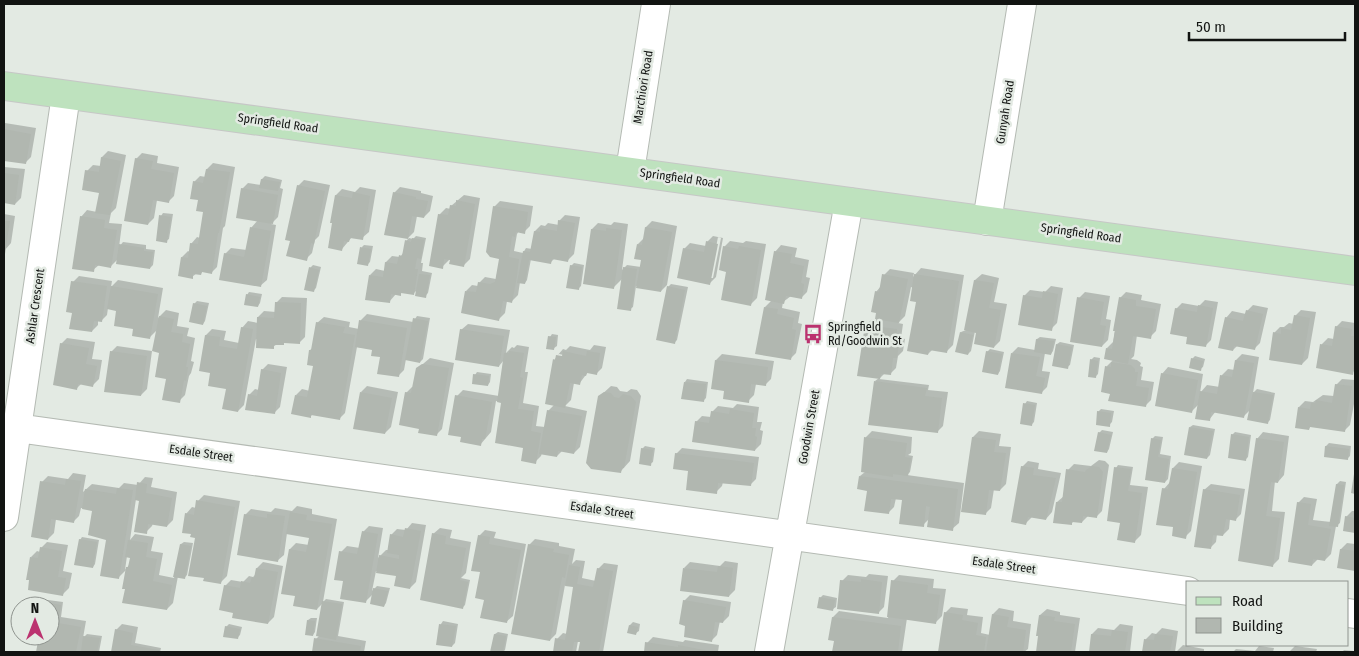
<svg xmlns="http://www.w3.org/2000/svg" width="1359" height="656" font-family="'Fira Sans Condensed',sans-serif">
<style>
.shadow{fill:#0003;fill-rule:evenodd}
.building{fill:#b1b7b0}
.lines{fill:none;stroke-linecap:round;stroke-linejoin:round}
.minor-casing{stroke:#b4bab3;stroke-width:30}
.major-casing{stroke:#c6c7c6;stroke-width:30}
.minor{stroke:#fff;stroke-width:28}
.major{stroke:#bee2be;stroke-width:28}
.labels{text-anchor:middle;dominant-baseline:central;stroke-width:5;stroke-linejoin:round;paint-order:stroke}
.street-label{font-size:12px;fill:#121412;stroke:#e3eae3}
.poi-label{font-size:12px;fill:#121412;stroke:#e3eae3;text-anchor:start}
</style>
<rect width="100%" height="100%" fill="#e3eae3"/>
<!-- shadow -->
<path class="shadow" d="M5,123L36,128L31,157L25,163L4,159V124Z
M108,151L126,155L116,208L111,213L109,223L122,224L119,247L123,242L146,245V249L155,250L153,265L150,268L118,259L111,266L99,265L93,270L81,217L87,210L97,212L100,192L87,171L93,165L101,166L102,157Z
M142,153L158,156L157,163L179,167L174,196L168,202L157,200L154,218L148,224L136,159Z
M213,163L235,167L225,226L223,228L217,267L211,273L203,271L201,273H197L192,277L182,257L188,251L190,252L191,244L197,237L200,238L204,211L194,182L200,176L206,177L207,169Z
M4,167L25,169L21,198L15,204L4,202Z
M265,176L282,180L280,188L283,189L278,217L271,224L276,225L267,280L260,286L225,254L231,248L247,250L251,228L258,220L242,189L248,183L261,185L262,179Z
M304,180L330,185L319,236L315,240L312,253L306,259L291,240L298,186Z
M360,187L376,190L369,232L362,238L352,237L342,249L336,195L342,189L355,192Z
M400,187L421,191V193L433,196L430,211L424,217L417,216L414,232L408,238L394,193Z
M464,195L480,198L470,259L464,265L451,258L442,267L431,265L440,214L446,208L451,209V206Z
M500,201L533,206L530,226L524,232L519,231L517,234L514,251L523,253L526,248L532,249L535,231L541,225L545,226L548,223L559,225V221L565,215L580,217L574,254L568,260L555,258L551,262L531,259L527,280L525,283L520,282L518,295L512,301H507L505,313L499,319L466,291L472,285L478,286L479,283L485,277L496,279L500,258L494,207Z
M163,213L173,214L169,239L166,241L161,216Z
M4,214L15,216L11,243L5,250Z
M652,221L677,226L667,285L661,291L636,286L633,307L630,309L622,279L614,287L592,229L598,223L611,225L614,222L628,224L622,270L627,265L641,267L642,259L638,244L644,238L646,227Z
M416,236L426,238L421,263H423L422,271L432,273L428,293L425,296L417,290L414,293L403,292L400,294H396L389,302L370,275L376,269L385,271L386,262L392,256L400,257L404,252L406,241L409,238L413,239Z
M713,236L723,238L716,277L710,283L684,249L690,243L706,246L707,242ZM718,237L721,238L713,278H710Z
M730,241L743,243L746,241L766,244L757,298L751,304L727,271L724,247Z
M364,245L373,246L370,262L367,265L362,247Z
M781,245L797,248L795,257L809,260L806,277L810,278L807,292L801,298L791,296L783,302L782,308L800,312L798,323L802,324L796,353L790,359L765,307L772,300L775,252Z
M574,263L584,265L581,286L578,289L571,266Z
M313,265L321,267L316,288L313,291L310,268Z
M921,268L964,275L953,345L947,351L933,349L928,354L917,301L913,288L911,287L905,316L898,323L903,324L901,338L905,339L903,351L898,356L896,368L890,374L885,373L879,379L929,385L928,390L948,392L943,426L937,432L875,381L879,378L859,375L866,325L872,319L876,320L878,312L876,292L881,286L884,275L890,269L914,273L913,277Z
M982,274L999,278L994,302L1007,304L1000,341L994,347L978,332L975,331L971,351L968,354L961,332L966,330L975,280Z
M79,276L112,281L111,287L118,280L163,288L158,318L166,310L179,313L177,326L189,328L187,336L195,338L191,361L194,362L191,373L189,376L185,395L179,401L167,378L157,330L150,337L135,328L118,310L108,308L107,315L101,321L98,320V325L92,331L73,312V282Z
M671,284L688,287L677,340L674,343L668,287Z
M1051,286L1063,288L1057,323L1051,329L1024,296L1030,290L1045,292Z
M249,292L262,294L260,303L258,306L247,295Z
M1085,292L1110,296L1106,319L1111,320L1108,340L1102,346L1079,298Z
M1126,292L1142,295L1141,300L1161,304L1156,331L1150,337L1137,335L1134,356L1131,359L1137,360L1141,363L1140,366L1143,367L1141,380L1154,382L1151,400L1145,406L1111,393L1107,366L1113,360L1107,348L1113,342L1120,298Z
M282,297L307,298L305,337L299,343L285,342L283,344H277L273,347L256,339L244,405L238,411L227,388L212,372L200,370L206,335L212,329L226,331L224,340L239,343L242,328L248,321L258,323V317L264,311L276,312V303Z
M1205,300L1218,302L1211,340L1205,346L1189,336L1176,309L1182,303L1199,306Z
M197,301L209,303L205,321L203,324L194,304Z
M1253,305L1268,308L1260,343L1254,349L1238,345L1233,350L1226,318L1232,311L1246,314L1247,311Z
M1301,310L1316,312L1308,358L1302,364L1274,333L1280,327H1284L1289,323L1294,324L1295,316Z
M367,314L413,322L417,316L430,318L423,359L420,362L406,359L404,370L398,376L381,356L373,349L357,347L345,413L339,419L313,414L310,417L296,395L302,389L310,391L314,365L310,350L313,348L317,323L324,317L350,322L349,327L359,329L361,320Z
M1342,321L1355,323V370L1352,373L1317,367L1322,344L1328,338L1334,339L1336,327Z
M468,324L510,330L506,353L512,347L514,348L517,345L529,347L525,372H528L523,403L539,406L536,426L545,427L548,411L554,405V360L557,357L568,356L559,354L557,356L563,349L566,350L570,346L590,350L594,345L606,347L602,368L596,374L588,372L579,384L574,383L571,400L565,406L587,411L580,447L574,453L562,451L557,456L542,453L541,456L535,462L525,447L502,402L496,401L491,432L480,445L457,396L463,390L499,396L504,360L499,366L461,330Z
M552,334L558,335L557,346L554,348L550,337Z
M1040,337L1056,339L1053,351L1051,354L1045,353L1042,371L1050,372L1047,387L1041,393L1012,353L1018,347L1035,350L1037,339Z
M67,338L95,342L92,359L102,360L99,379L93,385L82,383L77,388L61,344Z
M1060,342L1074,345L1070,365L1067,367L1057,344Z
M117,346L152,351L147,389L141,395L111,352Z
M990,349L1004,352L1000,371L998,374L987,352Z
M722,354L774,361L771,379L765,385L756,384L754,395L748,401L726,389L716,360Z
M1242,354L1259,357L1253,393L1257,389L1275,393L1270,420L1267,423L1250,410L1244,416L1216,411L1209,420L1199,404L1191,412L1162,374L1168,367L1203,374L1200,393L1207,385L1220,387L1222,375L1228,369L1235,370L1236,360Z
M1195,356L1205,359L1203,367L1200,369L1192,359Z
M1094,357L1100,358L1098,374L1095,377L1091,360Z
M430,358L454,363L442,429L436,435L420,428L406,393L412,387H414L417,369Z
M268,364L287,367L280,407L274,413L249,395L255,389L259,390L262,370Z
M477,372L491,374L490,382L488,385L475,375Z
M687,379L708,382L706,398L703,401L685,382Z
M1342,379L1355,380V404H1354L1350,425L1344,431L1311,426L1309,428L1299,407L1305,401L1313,402L1323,395L1334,396L1336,385Z
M367,386L398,392L391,427L385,433L361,392Z
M611,386L617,387L620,391L627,392L631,389L637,390L641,396L630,461L621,471L599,397Z
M1027,401L1037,403L1034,422L1031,425L1025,404Z
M737,404L759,407L757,422H762L760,430L763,431L761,444L755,450L696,422L702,416L711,417L712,412L718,406L733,408Z
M1101,409L1114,411L1112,422L1109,425L1098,412Z
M1193,425L1215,429L1210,455L1207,458L1190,427Z
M1102,430L1113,432L1109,449L1107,452L1099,433Z
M872,431L912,437L911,453L908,455L913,456L910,472L907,475L964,483L959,523L952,529L929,519L923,525L904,499L896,498L894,507L888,513L868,490L860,476L865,472L866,437Z
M979,431L1001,434L999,446L1011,447L1006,484L1000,490L994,489L991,508L985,514L963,511L973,437Z
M1235,432L1251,435L1248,457L1245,460L1232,435Z
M1263,432L1289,436L1284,475L1278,482L1275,481L1272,511L1285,512L1279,559L1273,565L1240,560L1257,439Z
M1155,436L1163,437L1160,454L1171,456L1168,479L1165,482L1152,439Z
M1329,443L1351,446L1350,456L1347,459L1325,456L1326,446Z
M645,446L655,448L653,462L650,464L642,449Z
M682,448L759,457L756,479L750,485L723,482L722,486L716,492L689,470L676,454Z
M1099,460L1105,461L1109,465L1102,511L1096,517L1088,516L1082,522L1074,521L1071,524L1057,502L1064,496L1068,470L1074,464L1091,466Z
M1028,461L1039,463L1038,469L1061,473L1052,512L1046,519L1032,517L1026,523L1022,467Z
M1179,462L1202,466L1191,531L1185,537L1175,526L1164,489L1170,482L1173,468Z
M1118,465L1133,467L1130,485L1148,487L1141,535L1135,541L1121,522L1116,468Z
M73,473L86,475L83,492L92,484L119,488L124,483L138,485L145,477L153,478L151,487L177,492L173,520L167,526L153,523L152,526L146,532L140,500L136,499L130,540L135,534L154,537L151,551L163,553L159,575L174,578L181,544L184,542L193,543L187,575L184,578L178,576L173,603L167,609L127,569L119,577L107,539L94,509L81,508L79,516L73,522L56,519L54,533L48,539L42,482L48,476L68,479ZM127,556L132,557L130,564L125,570Z
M1340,481L1346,482L1340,523L1336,526L1331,554L1325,560L1318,559L1312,565L1298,503L1304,497L1317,499L1313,520L1331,522L1337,484Z
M1211,484L1245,489L1241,514L1235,520L1230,519L1229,529L1223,535L1217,534L1216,542L1210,548L1204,490Z
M204,495L240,501L227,576L221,582L197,537L186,514L192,507L196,508L198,501Z
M297,506L312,509V514L337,519L323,602L326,599L344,602L338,636L366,641L364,652H313L316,639L319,636L323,603L317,609L296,595L283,593L290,549L296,543L309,545L310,537L287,533L284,555L277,561L245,515L251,509L271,512L275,508L292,511Z
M1352,511H1355V531L1344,530L1346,517Z
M412,523L426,525L416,582L410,588L397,575L376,571L372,591L377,586L390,588L386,603L384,606L373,594L365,602L345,580L341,552L347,546L360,548L363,532L369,526L383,528L378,558L386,550H388L391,535L397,529L406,530Z
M440,528L452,530L450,538L471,542L466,573L461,578L470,580L465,605L463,607L433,534Z
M485,530L496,532L494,538L526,544L513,616L506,622L485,599L479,536Z
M82,537L99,540L95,564L93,567L80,540Z
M535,539L559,543V546L575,549L572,564L576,560L585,561L582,578L596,581L598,569L604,563L618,565L603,652H579L581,641H578L576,652H555L557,639L563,633L567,634L574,586L565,585L556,634L550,640L529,545Z
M47,542L68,545L63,571L72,573L69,588L63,594L31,557L37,551L40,552L41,548Z
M1347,543L1355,544V569L1339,567L1341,549Z
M725,561L738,563L735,590L729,596L684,568L690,562L720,566Z
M263,562L283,566L274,617L268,623L234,612L225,586L231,580L243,582L249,576L253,577L256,574L257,568Z
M869,574L888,576L884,607L878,613L842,581L848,575L866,577Z
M899,575L934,579L933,588L946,589L942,616L936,622L907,618L902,652H834L835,639L833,617L839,611L888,618L893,581Z
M690,595L731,602L729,616L723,622L720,621L717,635L711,641L687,625L684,601Z
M823,595L837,598L836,607L833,609L820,598Z
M48,600L63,602L61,617L86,621L83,638L87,634L102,636L99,652H37L40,636H50V606L45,603Z
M951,607L968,609L967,615L983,617L981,633L990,635L993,614L999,608L1014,611L1013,621L1031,624L1028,649L1024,652H974L975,648L970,650L969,652H939L945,613Z
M1047,609L1060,612V615L1080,618L1075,652H1037L1040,635H1037L1040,615Z
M311,618H317L315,632L313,635L308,620Z
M443,621L458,624L455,643L452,646L438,644L441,624Z
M633,622L640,624L639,631L636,633L629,632L630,625Z
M122,624L138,627L135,643L161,648L160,652H112L116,630Z
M229,624L242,627L240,635L237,638L226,627Z
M1120,624L1133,626L1130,652H1090L1092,634L1098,628L1114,630Z
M1162,628L1178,631L1175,652H1144L1146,639L1152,633L1156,634Z
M498,632L508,634L505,650L503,652L492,651L495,634Z
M653,637L683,642L685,640L719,645L718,652H645L647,643Z
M1183,645L1204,649V652H1176Z
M1259,646L1274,648L1273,652H1233L1236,649L1255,651Z
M1295,646L1317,649L1316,652H1289Z
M1344,650L1354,651V652H1342Z"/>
<!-- building -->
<path class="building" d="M4,129L31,134L26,164L4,161Z
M101,157L121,161L110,215L95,213L99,193L82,190L85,170L99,172Z
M135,158L153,161L151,169L174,173L169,203L153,200L148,225L124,221Z
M206,169L230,172L219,233H218L212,274L202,272L201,275L193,274V279L178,276L181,257L188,258L190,243L198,244L203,212L196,211L198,200L190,199L193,181L203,183Z
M4,173L19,175L15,205L4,203Z
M261,179L280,182L278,191L259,188Z
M297,185L325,191L314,244L311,243L307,261L286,256L290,241L285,240Z
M241,188L278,195L273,224L236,218Z
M353,192L370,196L363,240L350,238L349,242L344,241L342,251L328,248L332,223H330L335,195L352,198Z
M393,192L416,197V199L428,201L424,218L412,216L408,239L384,235Z
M456,200L475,204L464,267L449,264L450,260L444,259L443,269L429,266L438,214L448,215L450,205L456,206Z
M493,206L528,212L525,234L516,232L515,237L512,236L509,257L519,259L517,276L512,303L503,301L499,321L461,313L465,291L476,292L478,282L490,284L495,282L499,259L490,257L486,252Z
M159,215L171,217L167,243L156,241Z
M80,216L105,220L104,228L117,230L111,268L95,265L94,272L72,269Z
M558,220L575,223L568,262L552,259L551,264L529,260L525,284L517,283L523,251L530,252L534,231L540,232V228L557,231Z
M4,221H10L5,254H4Z
M250,227L271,231L261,287L219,280L224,253L244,257Z
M645,227L672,232L661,292L636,288L641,260L634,259L637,244L642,245Z
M606,228L622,230L614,289L583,284L591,229L606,231Z
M412,238L424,240L421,259L417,258L415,269H418L414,295L401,293V296L391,294L390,303L365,300L369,275L383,277L385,262L397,264L399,255L402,256L405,240L411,242Z
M706,241L718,244L710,285L677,278L683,248L704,252Z
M119,244L144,248V251L153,252L150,269L116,264Z
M723,246L738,249L739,246L761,250L751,306L721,300L726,272L719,270Z
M360,247L371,249L368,266L357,264Z
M774,251L792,254L790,263L804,266L801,283L804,284L802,299L786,296L784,304L765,300Z
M570,265L582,267L579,290L566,288Z
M309,267L319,270L314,292L304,290Z
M623,267L637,269L631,311L617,309Z
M419,274L430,275L426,298L415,296Z
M882,274L908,279L899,323L875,319L876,313L871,312L875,291L879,292Z
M914,274L959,281L947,353L929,350L928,355L907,351L916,302L910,301Z
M974,280L994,283L989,308L1001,310L994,348L974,344L976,333L964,330Z
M71,281L107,286L102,322L94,321L92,332L69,329L72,313L66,312Z
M111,286L158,294L150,339L132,336L133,329L114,326L116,311L107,309Z
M667,286L685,290L675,344L656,340Z
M1043,291L1058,294L1052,331L1018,325L1023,295L1042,298Z
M246,294L260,297L258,307L244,305Z
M1077,297L1104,302L1100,325L1106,326L1102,347L1070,342Z
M1119,297L1136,300V306L1156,309L1151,339L1133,336L1128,364L1104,359L1106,348L1112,349L1115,331H1113Z
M275,302L301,303L300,344L284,343V345H274V349L256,348L257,317L274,318Z
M193,303L207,306L203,325L189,322Z
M1198,305L1213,308L1206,347L1186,344L1187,337L1170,334L1175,308L1197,312Z
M764,307L778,309L777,314L794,318L792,329L796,330L791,360L755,354Z
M1246,310L1263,314L1255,350L1234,346L1233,351L1218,348L1225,317L1243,321Z
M1294,315L1310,318L1302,365L1269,360L1273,332L1281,334V328L1291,330Z
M159,316L174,319L171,332L183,334L182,342L190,344L186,367H188L186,381L184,380L180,403L162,400L166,379L155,377L159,353L152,351Z
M413,318L428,321L420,363L405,360Z
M359,320L407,328L399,377L377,374L380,357L371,356L372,350L355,347Z
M316,322L345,327L343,333L355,335L340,420L311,415V418L291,414L295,395L307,397L313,366L307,365L309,350H311Z
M865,325L897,329L895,344L899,345L897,358H893L891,375L881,374L880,379L857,376Z
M1335,326L1352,329L1351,336H1355V362L1353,375L1316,368L1320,344L1332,346Z
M241,327L253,329L238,412L222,409L226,389L208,386L210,373L199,371L205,335L220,337L219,346L237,349Z
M460,329L504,336L499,367L455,360Z
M960,332L973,335L968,355L955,352Z
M548,336L556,337L554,350L546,349Z
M1036,339L1054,341L1051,355L1034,352Z
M60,343L89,348L86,364L97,366L93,387L78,384L77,390L53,385Z
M1056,344L1072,347L1068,369L1052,366Z
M110,351L147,356L141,396L104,392Z
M509,351L524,353L520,377L523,378L518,409L534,411L531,431L541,433L536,464L521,461L523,448L495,443L501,403L497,402L504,353H509Z
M563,351L586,356L587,351L600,353L597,375L587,373L586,376L582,375L580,385L570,383L565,408L545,404L553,359L555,360L556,355L562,356Z
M986,351L1002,354L998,375L982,372Z
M1011,353L1040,357L1036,376L1045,378L1042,394L1005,388Z
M1191,358L1203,361L1201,371L1189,368Z
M1090,359L1098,361L1096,378L1088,377Z
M715,360L768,367L766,386L751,384L749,403L723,399L724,391L711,389Z
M1235,360L1254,363L1244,418L1211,412L1210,421L1195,419L1200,391L1217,394L1220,375L1232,377Z
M1111,362L1131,365L1135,369V372H1138L1136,386L1149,388L1146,407L1108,401L1110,394L1101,392L1105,366L1111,367Z
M422,364L449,368L437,436L418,433L419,429L399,425L405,392L411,393L416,368Z
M261,369L281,373L275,414L245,410L248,394L257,396Z
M1161,373L1198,380L1192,413L1155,406Z
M473,374L489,376L488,386L472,384Z
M874,381L927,388L925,396L942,398L938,433L868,425Z
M684,382L706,384L704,402L681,399Z
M1335,384L1352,386L1345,432L1310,427L1309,430L1295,428L1298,407L1310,409L1311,403H1315L1316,400L1332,403Z
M360,392L392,398L385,434L353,429Z
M604,392L611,393L614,397L619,398L623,394L631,396L636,402L624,468H622L621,473L591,469L586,463L598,396Z
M1253,392L1273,395L1268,424L1247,420Z
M455,395L492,402L485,439H482L481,446L460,442L461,437L448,435Z
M1023,403L1035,405L1032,426L1020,424Z
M730,409L754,413L752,428H756L755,436L757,437L755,451L692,442L695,421L709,423L711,411L729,414Z
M547,410L582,416L574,454L558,451L557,457L539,454Z
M1097,411L1111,413L1110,427L1096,425Z
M1189,427L1213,431L1207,459L1184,455Z
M1098,432L1111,435L1107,453L1094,451Z
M1231,434L1249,437L1246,461L1228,458Z
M864,437L907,443L905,457L911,458L908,476L893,474V477L861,472Z
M972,437L996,440L994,452L1006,453L1000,491L989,490L986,515L961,512Z
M1151,438L1161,440L1158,457L1169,459L1165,483L1145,480Z
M1256,438L1284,442L1278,483L1271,482L1266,516L1280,518L1273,567L1238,561Z
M1325,446L1349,449L1348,460L1324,457Z
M641,448L653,450L651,466L639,464Z
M675,453L754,463L751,486L718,483L717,494L686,490L688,471L673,469Z
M1021,466L1034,468L1033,475L1056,478L1046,520L1028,517L1026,525L1011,522Z
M1092,466L1099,467L1103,472L1097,518L1083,516L1082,523L1072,522V525L1053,523L1056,502H1062L1066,469L1085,472L1086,470Z
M1114,467L1131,469L1128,491L1142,493L1135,543L1117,540L1120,523L1107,521Z
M1172,468L1197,472L1186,539L1172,536L1173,527L1156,525L1162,488L1168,489Z
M1354,474L1355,475V494L1351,493Z
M859,476L958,489L953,531L927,527L930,507L926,506L924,527L899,524L902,500L891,499L889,514L864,511L867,491L857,489Z
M66,479L81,481L74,523L51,519L48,540L31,537L40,481L65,485Z
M137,482L147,484L146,493L172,498L167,527L148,524L147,534L134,532L139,501L135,500Z
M1336,484L1344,485L1338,527L1329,526Z
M117,488L133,490L119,579L100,576L106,540L88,535L92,511L82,509L85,489L116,494Z
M1203,489L1240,495L1236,521L1226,519L1223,536L1213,535L1211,549L1194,547Z
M196,500L235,507L221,584L203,581L204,578L188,576L195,538L190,537L191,534L182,533L185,513L194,515Z
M1297,502L1311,504L1308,525L1331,529L1325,561L1313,559L1312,566L1288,562Z
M290,512L307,515L306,520L332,524L317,610L293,606L295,596L281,594L289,549L306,552L309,538L286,534Z
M244,514L267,518V514L285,516L278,562L237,555Z
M1345,516L1355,518V533L1343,531Z
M405,528L421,531L410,589L394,586L396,576L376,573L379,555L399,559V555L387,553L390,534L403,537Z
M362,531L378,534L366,603L340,599L343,581L334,580L339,551L357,554Z
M432,533L446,536L445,544L466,548L460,580L468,582L463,609L420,600Z
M478,535L490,537L489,544L521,550L507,623L480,618L484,600L475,598L480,572L471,571Z
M79,539L97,542L93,568L74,565Z
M128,540L148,543L146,557L157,559L153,581L172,585L167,610L122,603L125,589H122L126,567H128L130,558L125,557Z
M180,544L191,546L185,579L173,577Z
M528,544L554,549L553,552L569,555L565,578L562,577L550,641L511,634Z
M40,547L62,551L58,577L66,578L63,596L28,590L29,580H26L30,557L38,558Z
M1340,549L1355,551V571L1337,568Z
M569,565L580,567L577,584L593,587L597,568L613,571L599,652H578L580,642H574L572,652H553L555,638L565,640L573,587L565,586Z
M718,566L733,568L729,597L680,591L683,568L717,572Z
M256,568L278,572L268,624L232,618L233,613L219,610L224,585L240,588L241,581L250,583L252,577L254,578Z
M861,579L882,582L879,614L837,609L840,580L861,582Z
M891,580L928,585L927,593L940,595L936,624L887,617Z
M373,588L388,591L384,607L370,604Z
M819,597L835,600L833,611L817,608Z
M683,600L726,607L723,623L715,622L712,642L684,637L685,626L679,624Z
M322,601L342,604L336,640L316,636Z
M44,602L61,605L58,623L81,627L76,652H36L39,636H50V606H44Z
M944,612L963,615L962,620L978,623L976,635L986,637L984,652L965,651V652H938Z
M992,614L1009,617L1007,627L1026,630L1023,652H986Z
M1039,615L1055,617L1054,621L1075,624L1071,652H1036L1038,636H1036Z
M832,617L901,626L898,652H832L834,641L828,640Z
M307,620L315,621L313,636L305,635Z
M439,624L456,626L452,647L436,645Z
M629,625L638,627L636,635L627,633Z
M225,626L240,629L238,639L223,637Z
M115,629L133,633L131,645L159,650V652H111Z
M1112,630L1128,632L1125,652H1089L1091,634L1111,636Z
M494,634L506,636L503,652H490Z
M1155,634L1173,636L1170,652H1142L1144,639L1154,640Z
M83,636L100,638L97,652H81Z
M314,638L361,646L360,652H312Z
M645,642L678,647V645L715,652H644Z"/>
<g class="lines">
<defs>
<path id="minor" d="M630,171L656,4
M987,221L1022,4
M17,428L1188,591
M4,517L66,95
M1348,613L1355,614
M769,652L849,202"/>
<path id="major" d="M4,86L1355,271"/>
</defs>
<!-- minor casing -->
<use href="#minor" class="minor-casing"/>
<!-- major casing -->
<use href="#major" class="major-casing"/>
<!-- minor -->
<use href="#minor" class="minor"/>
<!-- major -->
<use href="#major" class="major"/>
</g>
<!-- icons -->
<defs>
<symbol id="bus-bare" viewBox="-9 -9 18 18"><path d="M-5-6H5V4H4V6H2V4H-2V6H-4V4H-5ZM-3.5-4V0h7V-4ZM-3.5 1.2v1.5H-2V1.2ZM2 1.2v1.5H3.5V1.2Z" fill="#bb326f" stroke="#e3eae3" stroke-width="2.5" paint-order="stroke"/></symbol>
</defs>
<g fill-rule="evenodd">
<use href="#bus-bare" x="799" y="320" width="28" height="28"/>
</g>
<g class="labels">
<!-- street labels -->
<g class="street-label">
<text transform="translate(643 87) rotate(-81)">Marchiori Road</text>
<text transform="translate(1005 112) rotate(-81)">Gunyah Road</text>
<text transform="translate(278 123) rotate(8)">Springfield Road</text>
<text transform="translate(680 178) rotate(8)">Springfield Road</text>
<text transform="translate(1081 233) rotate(8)">Springfield Road</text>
<text transform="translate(35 306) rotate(-82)">Ashlar Crescent</text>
<text transform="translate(809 427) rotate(-80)">Goodwin Street</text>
<text transform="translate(201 453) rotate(8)">Esdale Street</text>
<text transform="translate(602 510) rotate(8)">Esdale Street</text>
<text transform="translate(1004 565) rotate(8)">Esdale Street</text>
</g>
<!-- poi labels -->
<g class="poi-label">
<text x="828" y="327">Springfield<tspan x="828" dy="14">Rd/Goodwin St</tspan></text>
</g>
</g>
<!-- border -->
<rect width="1359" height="656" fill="none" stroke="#121412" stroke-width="10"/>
<!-- legend -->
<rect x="1186" y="581" width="162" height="65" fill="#e3eae3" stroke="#8f948f"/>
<rect x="1196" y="597" width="25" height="8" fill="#bee2be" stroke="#8f948f"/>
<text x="1232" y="606" font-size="15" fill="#121412">Road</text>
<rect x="1196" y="618" width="25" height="15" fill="#b1b7b0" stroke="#8f948f"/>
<text x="1232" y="631" font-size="15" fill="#121412">Building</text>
<!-- north arrow -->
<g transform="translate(35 621)"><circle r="24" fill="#e3eae3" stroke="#8f948f"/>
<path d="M0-4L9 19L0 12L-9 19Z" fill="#bb326f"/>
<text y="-8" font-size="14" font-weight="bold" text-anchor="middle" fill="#121412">N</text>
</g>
<!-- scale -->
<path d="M1189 32v8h156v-8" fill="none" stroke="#121412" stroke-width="2.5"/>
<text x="1196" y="32" font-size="15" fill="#121412" stroke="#e3eae3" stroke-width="4" paint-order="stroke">50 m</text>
</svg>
